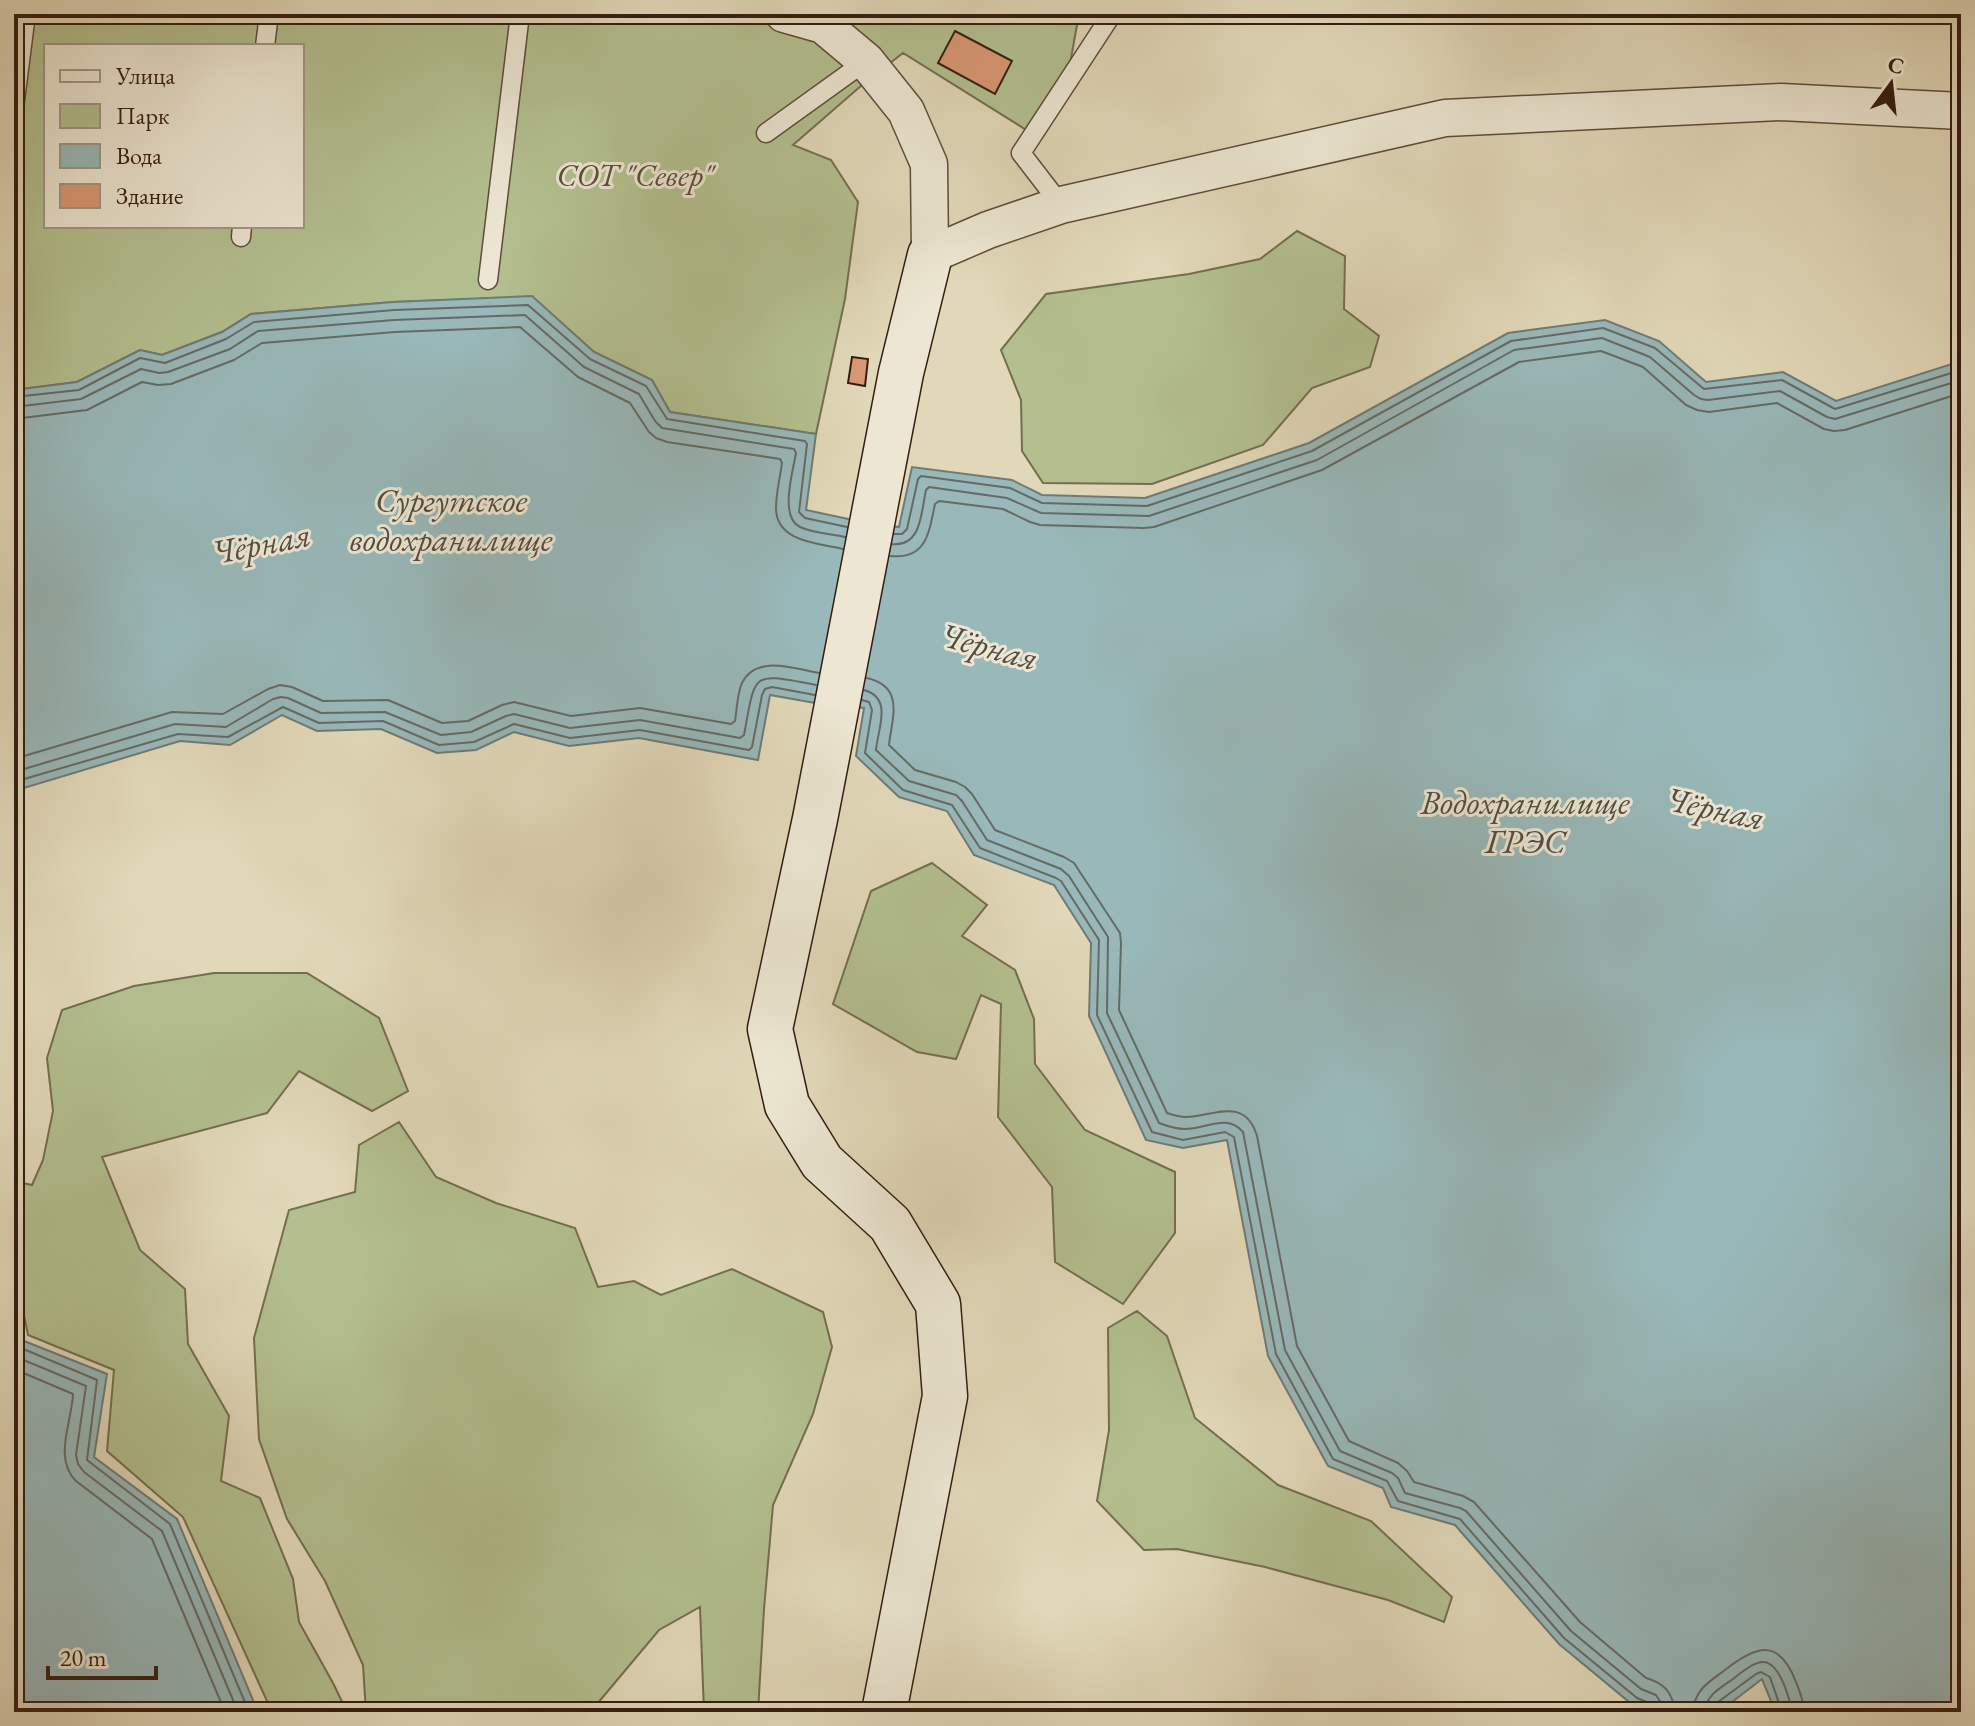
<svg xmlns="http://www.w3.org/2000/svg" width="1975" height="1726" font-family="'EB Garamond',serif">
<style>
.green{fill:#b3bf8f;stroke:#746e50;stroke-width:2;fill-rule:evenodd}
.water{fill:#98b8b9;stroke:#707a76;stroke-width:2}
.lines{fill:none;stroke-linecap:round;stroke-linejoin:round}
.shore{stroke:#666a65;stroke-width:2}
.building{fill:#d99874;stroke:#341d11;stroke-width:2}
.lane-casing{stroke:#5f4c3b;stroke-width:21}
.street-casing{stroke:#5f4c3b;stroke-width:39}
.secondary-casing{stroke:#341d11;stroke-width:47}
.lane{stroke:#ece6d2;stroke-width:18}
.street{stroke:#ece6d2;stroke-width:36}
.secondary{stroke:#ece6d2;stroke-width:44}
.labels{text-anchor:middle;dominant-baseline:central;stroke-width:6;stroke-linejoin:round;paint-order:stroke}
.park-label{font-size:32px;font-style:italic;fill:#5a4e37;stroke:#ece6d2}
.water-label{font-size:34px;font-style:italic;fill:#524c43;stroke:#ece6d2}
</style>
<rect width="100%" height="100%" fill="#e1d8b9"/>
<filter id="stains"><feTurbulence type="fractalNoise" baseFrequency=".0025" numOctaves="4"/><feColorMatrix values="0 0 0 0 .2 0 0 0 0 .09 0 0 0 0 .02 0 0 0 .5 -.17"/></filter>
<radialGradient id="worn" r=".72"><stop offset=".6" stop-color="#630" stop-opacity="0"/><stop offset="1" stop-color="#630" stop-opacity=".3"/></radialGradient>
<!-- green -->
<path class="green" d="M14,14H1079L1066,86L1036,136L903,53L862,85L793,145L831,160L858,202L845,299L816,434L670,412L652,380L594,352L532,297L393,302L251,314L222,332L162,355L140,350L77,382L14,390ZM46,46H302V226H46Z
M1297,231L1345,256L1344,309L1379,336L1370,367L1312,388L1263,445L1152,484L1043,483L1022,451L1021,400L1001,350L1046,294L1189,274L1260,259Z
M932,863L987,905L962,936L1015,970L1034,1019L1035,1064L1085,1130L1175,1172V1233L1123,1304L1055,1262L1052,1187L998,1117L1001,1004L981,995L956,1059L917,1052L833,1004L871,891Z
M214,973H307L379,1018L408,1091L372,1111L299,1071L267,1113L102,1157L140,1250L185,1289L188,1344L229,1416L221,1481L260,1498L293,1579L299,1622L333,1683L347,1712H272L183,1517L107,1451L114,1370L28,1335L17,1280L14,1277V1181L32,1185L43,1160L53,1111L47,1058L62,1010L134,986Z
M399,1122L436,1177L496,1203L575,1228L598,1287L634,1281L661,1295L732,1269L823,1312L832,1347L813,1414L773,1505L764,1609L758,1712H704L700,1607L659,1630L592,1710L584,1712H366L363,1665L325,1581L287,1519L259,1439L254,1338L289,1210L355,1192L359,1145Z
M1137,1311L1167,1336L1195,1418L1278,1485L1371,1521L1452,1597L1444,1622L1388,1600L1265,1567L1177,1549L1144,1550L1097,1501L1109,1430L1108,1328Z"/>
<!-- water -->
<path class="water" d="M532,296L594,352L652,380L670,412L816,434L806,510L853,520L899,527L912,467L1012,480L1042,495L1145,498L1309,443L1508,333L1605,320L1659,341L1706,382L1783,372L1836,401L1961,361V1712H1779L1775,1711L1762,1679L1719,1712H1664L1634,1706L1559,1644L1455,1525L1391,1507L1383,1488L1328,1466L1268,1356L1227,1140L1183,1148L1146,1140L1089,1016L1091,943L1054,885L974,855L947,811L899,797L856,756L864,708L815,703L770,695L758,760L639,738L569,746L514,732L476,750L437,753L381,729L317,731L282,715L230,745L180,741L14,791V390L77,382L140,350L162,355L222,332L251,314L393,302Z
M14,1320L19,1339L107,1374L94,1457L177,1519L258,1712H14Z"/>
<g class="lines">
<!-- shore -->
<path class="shore" d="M14,397L79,390L140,358L165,363L226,339L254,322L394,310L528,305L590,359L646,386L667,419L805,441L807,444L799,512L805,518L847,527
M14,407L81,399L141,369L159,373L168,372L230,349L258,331L394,320L525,315L584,367L639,394L655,421L662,428L794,449L796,453C793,471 779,517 800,527C813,533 831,534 845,537
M14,419L87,410L142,382L158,385L171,384L234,360L262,343L395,332L520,327L578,377L630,403L649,432L656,438L667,442L780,459L782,463C780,478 776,493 776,508C776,542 818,543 843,549
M894,534H902L907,529L918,479L921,476L1010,488L1042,503L1147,506L1312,451L1511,341L1603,328L1655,348L1704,389L1782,380L1835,409L1961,370
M892,544C922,547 921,512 926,490L929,487L1007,498L1041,513L1149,516L1317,460L1514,350L1602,338L1650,357L1694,395L1701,399L1708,400L1780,391L1827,417L1835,419L1961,380
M890,556C927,560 929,532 935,504L939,501L1003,509L1030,522L1040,525L1144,528L1154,527L1322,470L1519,362L1601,351L1643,367L1686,405L1697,410L1709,412L1777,403L1824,429L1834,431L1845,430L1961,393
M867,678C905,687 892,717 889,745L915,770L956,782L965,787L972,794L995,830L1064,857L1074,863L1120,933L1121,943L1119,1010L1167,1113C1173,1115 1180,1117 1186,1117C1214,1116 1245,1096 1257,1136L1297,1346L1349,1441L1398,1463L1407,1471L1414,1482L1463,1496L1474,1502L1580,1622L1646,1678C1664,1683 1674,1693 1674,1712
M864,690C893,698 878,728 876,750L909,781L956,795L962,801L987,840L1061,869L1069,876L1108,937L1107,1013L1159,1123C1167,1126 1177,1129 1185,1129C1206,1129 1227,1113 1243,1132L1285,1350L1340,1451L1392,1473L1398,1478L1405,1493L1460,1508L1466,1511L1571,1631L1641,1689L1656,1695L1661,1703L1662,1712
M862,700L869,702L872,710L865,753L903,790L952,805L980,848L1056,878L1061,881L1099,940L1097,1015L1152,1132L1183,1140L1225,1132L1234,1137L1276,1354L1333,1459L1387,1481L1398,1501L1460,1519L1564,1638L1637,1698L1649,1703L1652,1712
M14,759L172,712L223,714L268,689L280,685L292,687L323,701L388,700L442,723L468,721L502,705L514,702L571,716L640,708L731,724L735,721C737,709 737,694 742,683C756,654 795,669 819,673
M14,772L175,724L226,727L273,699L281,697L288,698L321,713L385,712L441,735L471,732L506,716L514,714L570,728L640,720L740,738L744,735C756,670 751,673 816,685
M14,782L178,734L228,737L283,707L319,723L383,721L439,745L474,742L514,724L570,738L640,730L749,750L752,747L762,695L765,689L772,687L815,695
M14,1345L97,1380L87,1460L170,1524L249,1712
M14,1356L86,1386L76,1455L78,1464L84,1472L162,1531L238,1712
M14,1369L73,1394C72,1422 53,1458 76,1481L152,1539L225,1712
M1693,1712C1694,1690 1709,1682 1725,1670C1757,1645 1779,1638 1796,1682C1800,1692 1804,1701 1804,1712
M1705,1712C1706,1695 1720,1688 1733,1679C1758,1659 1771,1651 1785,1687C1788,1696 1791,1703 1792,1712
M1715,1712V1706L1718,1702L1756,1674L1761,1672L1770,1677L1782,1712"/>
</g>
<!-- building -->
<path class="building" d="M955,31L1012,61L995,94L938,63Z
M852,357L868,359L865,386L848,383Z"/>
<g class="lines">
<defs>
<path id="lane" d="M265,46L269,14
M14,108L26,14
M766,133L866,61
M1061,205L1021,153L1112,14
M241,237L242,226
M488,280L520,14"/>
<path id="street" d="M784,14L823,25L866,61L906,111L929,164L930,255L988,230L1061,205L1445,118L1781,102L1961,111"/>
<path id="secondary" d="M884,1712L945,1396L938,1304L890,1224L822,1162L787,1105L770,1029L815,819L901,373L930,255"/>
</defs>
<!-- lane casing -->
<use href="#lane" class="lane-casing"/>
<!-- street casing -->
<use href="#street" class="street-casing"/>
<!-- secondary casing -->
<use href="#secondary" class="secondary-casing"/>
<!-- lane -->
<use href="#lane" class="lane"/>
<!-- street -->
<use href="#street" class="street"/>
<!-- secondary -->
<use href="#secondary" class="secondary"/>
</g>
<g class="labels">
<!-- park labels -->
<g class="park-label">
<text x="635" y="175">СОТ "Север"</text>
</g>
<!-- water labels -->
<g class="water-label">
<text x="451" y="500">Сургутское<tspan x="451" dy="39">водохранилище</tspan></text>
<text transform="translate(261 543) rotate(-11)">Чёрная</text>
<text transform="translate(989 646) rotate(15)">Чёрная</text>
<text x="1525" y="802">Водохранилище<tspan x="1525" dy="39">ГРЭС</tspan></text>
<text transform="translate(1715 808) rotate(12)">Чёрная</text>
</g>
</g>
<!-- margin -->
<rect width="1975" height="1726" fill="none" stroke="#e1d8b9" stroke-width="48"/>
<rect x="16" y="16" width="1943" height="1694" fill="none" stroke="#341d11" stroke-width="4"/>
<rect x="24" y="24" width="1927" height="1678" fill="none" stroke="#341d11" stroke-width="2"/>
<!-- legend -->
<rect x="44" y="44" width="260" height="184" fill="#ece6d2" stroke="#a29685" stroke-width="2"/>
<rect x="60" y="70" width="40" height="12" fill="#ece6d2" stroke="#a29685" stroke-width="2"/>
<text x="116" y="84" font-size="24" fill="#341d11">Улица</text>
<rect x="60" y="104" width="40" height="24" fill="#b3bf8f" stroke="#a29685" stroke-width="2"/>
<text x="116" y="124" font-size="24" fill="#341d11">Парк</text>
<rect x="60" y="144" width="40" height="24" fill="#98b8b9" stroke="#a29685" stroke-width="2"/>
<text x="116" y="164" font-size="24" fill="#341d11">Вода</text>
<rect x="60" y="184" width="40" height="24" fill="#d99874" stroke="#a29685" stroke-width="2"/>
<text x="116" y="204" font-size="24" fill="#341d11">Здание</text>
<!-- north arrow -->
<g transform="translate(1891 84) rotate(15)" stroke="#ece6d2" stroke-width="6" paint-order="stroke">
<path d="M0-6L14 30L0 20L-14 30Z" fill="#341d11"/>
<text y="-12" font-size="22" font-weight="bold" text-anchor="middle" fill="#341d11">С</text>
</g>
<!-- scale -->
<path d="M48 1666v12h108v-12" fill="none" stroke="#341d11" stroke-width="4"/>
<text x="60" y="1666" font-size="24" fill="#341d11" stroke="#ece6d2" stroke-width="6" paint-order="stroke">20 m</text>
<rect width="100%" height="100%" filter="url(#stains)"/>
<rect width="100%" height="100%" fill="url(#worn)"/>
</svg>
